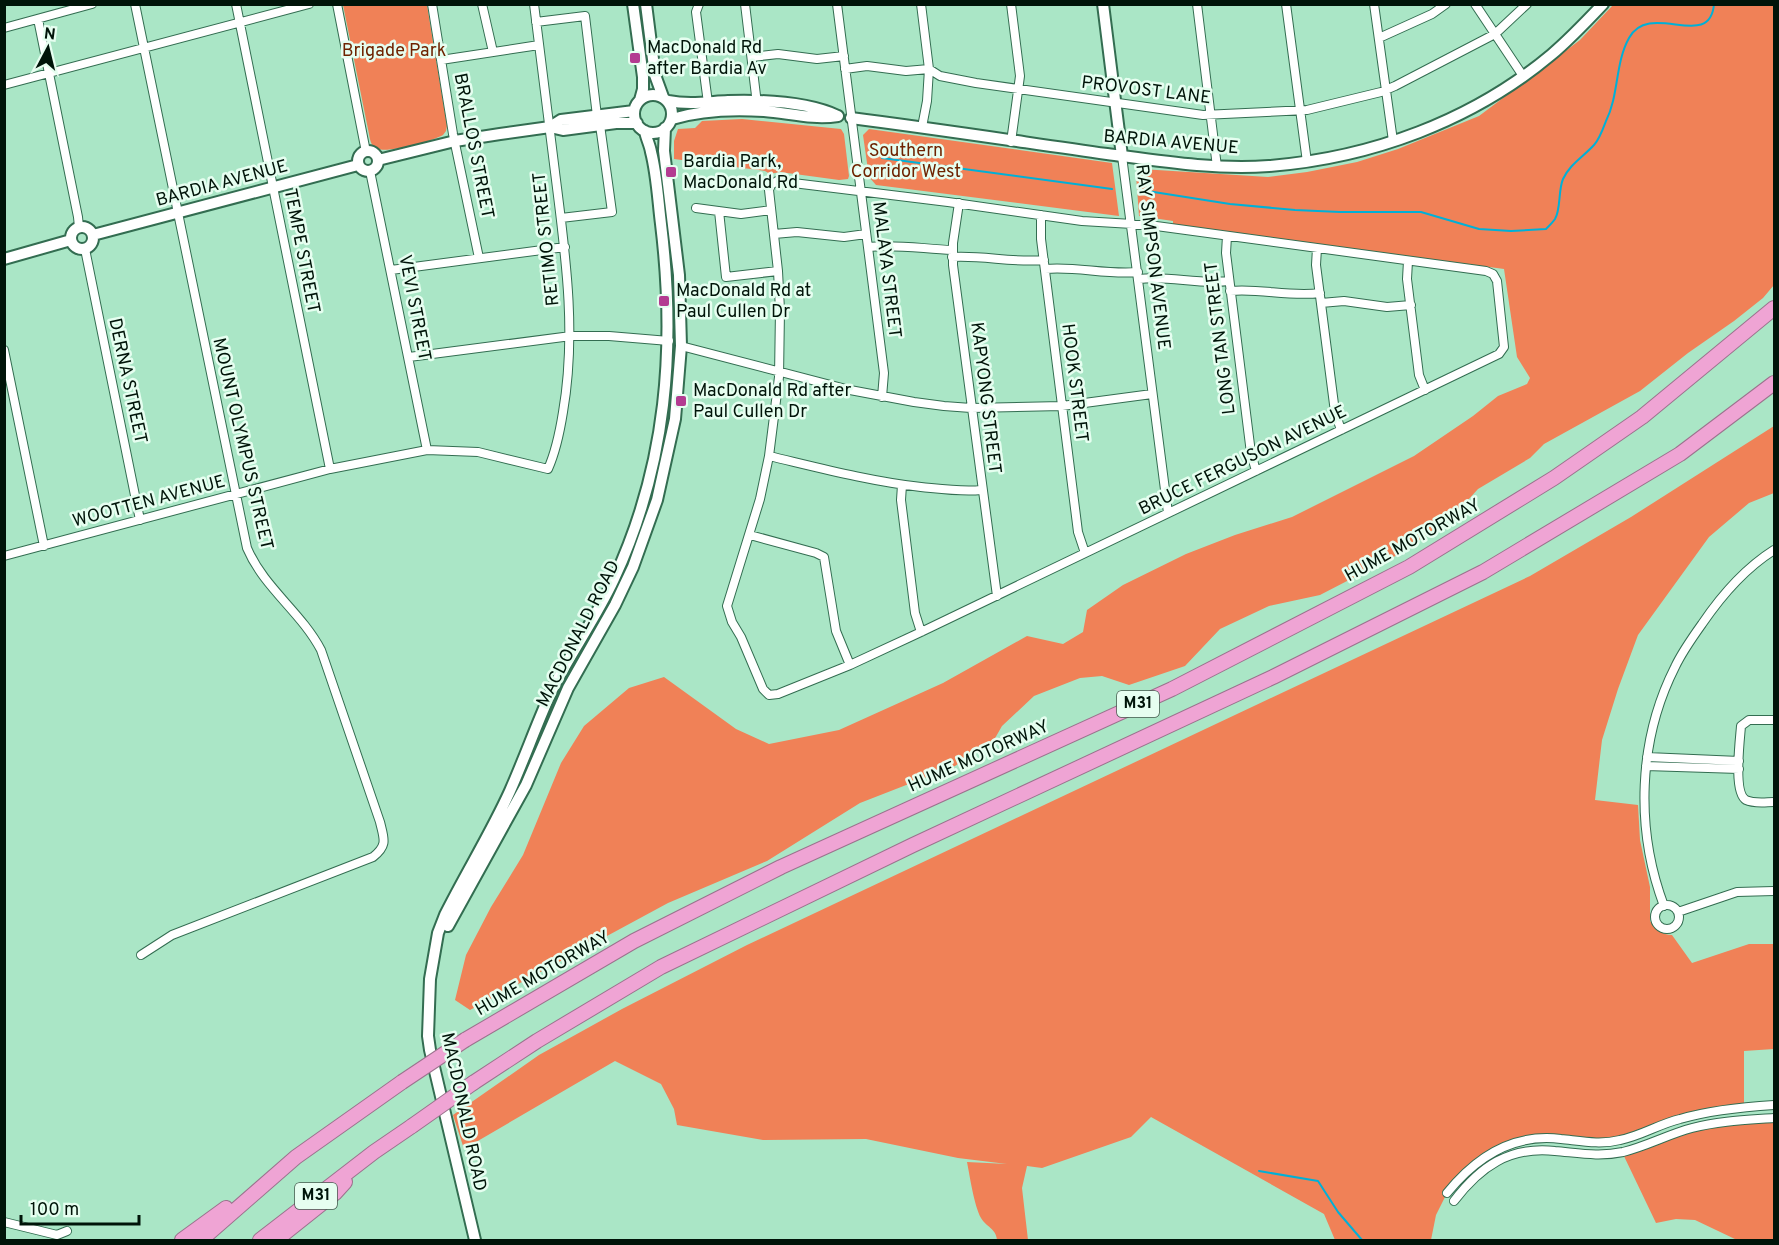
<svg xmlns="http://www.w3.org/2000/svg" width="1779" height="1245" font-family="Overpass,sans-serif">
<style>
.green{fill:#f08157}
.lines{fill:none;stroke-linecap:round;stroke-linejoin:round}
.stream{stroke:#00b0d7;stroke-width:2}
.street-casing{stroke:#336d51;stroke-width:10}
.secondary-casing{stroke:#336d51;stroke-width:14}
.highway-casing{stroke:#9b728d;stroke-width:16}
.street{stroke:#fff;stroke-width:8}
.secondary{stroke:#fff;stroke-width:10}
.highway{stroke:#efa4d4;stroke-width:14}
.highway-bridge-casing{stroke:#9b728d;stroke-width:16;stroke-linecap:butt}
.highway-bridge{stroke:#efa4d4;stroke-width:14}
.poi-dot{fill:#b33b91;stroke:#e6fef0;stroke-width:2}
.labels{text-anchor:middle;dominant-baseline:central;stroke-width:5;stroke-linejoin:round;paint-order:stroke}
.shield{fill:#e6fef0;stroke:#455a4e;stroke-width:1.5}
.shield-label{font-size:16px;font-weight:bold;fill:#001409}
.poi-label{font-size:18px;fill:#001409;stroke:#e6fef0;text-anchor:start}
.park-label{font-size:18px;fill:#6e2300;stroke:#e6fef0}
.street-label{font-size:18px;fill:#001409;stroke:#e6fef0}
</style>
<rect width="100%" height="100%" fill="#aae6c6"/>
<!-- green -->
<path class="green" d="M343,5H427L447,126L446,131L443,135C433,141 389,153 378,149C371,147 370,140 369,134Z
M1613,5H1774V285L1763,298L1734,321L1688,353L1640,391L1544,444L1530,458L1478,489L1458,511L1405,551L1320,595L1269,606L1220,629L1185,666L1129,685L1102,676L1080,678L1034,696L1002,726L994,740L955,766L860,803L767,861L668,903L470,1010L455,1000L466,955L491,907L523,855L561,763L584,726L629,688L664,677L736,729L769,744L839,730L943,683L1027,636L1063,644L1083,632L1087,610L1123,585L1186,554L1235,535L1292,517L1414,456L1473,416L1498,396L1527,384L1530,378L1517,357L1504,269L1173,224V221L1139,216L1136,174L1141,169L1268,177L1307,172L1357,162L1398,149L1479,116L1580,40Z
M742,119L841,129L844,134L849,176L848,179L839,180L780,172L770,174L765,171L674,159V141L678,129L695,128L702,121Z
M869,129L1112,163L1119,216L876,185L869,177L863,135Z
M1774,426V493L1749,503L1709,537L1638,635L1618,689L1602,740L1595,800L1638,805L1640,840L1650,887V921C1656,929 1662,935 1672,935L1692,963L1749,944H1774V1049L1744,1051V1104L1680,1118L1624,1139L1538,1138L1494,1151L1447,1193L1436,1215L1431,1240H1335L1324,1214L1151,1117L1131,1137L1042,1168L1027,1166L1022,1188L1028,1240H997C996,1228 986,1227 981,1218C974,1205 970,1177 967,1162L1007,1164L958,1158L866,1139L763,1140L677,1125L674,1109L661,1084L615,1061L464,1149L453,1115L539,1055L622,1009L747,945L1530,576L1631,517Z
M1774,1118V1240H1737L1695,1220L1676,1219L1656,1223L1622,1152L1682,1132Z"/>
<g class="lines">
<!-- stream -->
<path class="stream" d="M882,158L1112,189
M1141,190L1230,204L1295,210L1340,212H1421L1479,229L1511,231L1546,229C1549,226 1553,222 1555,219C1561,209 1558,191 1563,179C1570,164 1583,157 1594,145C1599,140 1603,129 1606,121C1619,95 1615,63 1629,38C1650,0 1710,52 1714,4
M1259,1171L1318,1181L1338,1212L1362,1240"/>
<defs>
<path id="street" d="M135,4L247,548C264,588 301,612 321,650L380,822C384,839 388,845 373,857L172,935L141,955
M236,4L330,469
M337,4L366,152
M432,4L453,134L479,258
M482,4L493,52
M699,4L696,12L708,103
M745,4L757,104
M837,4L884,373L882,397
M921,4L929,69L927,101L922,127
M1011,4L1020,76L1011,142
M1197,4L1217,167
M1286,4L1307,162
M1374,4L1393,141
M1475,4L1523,76
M38,19L78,217L79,227
M536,22L585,16L597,116
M4,28L92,4
M1379,38L1432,14L1446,4
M752,57L778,54L817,59L844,56
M441,60L539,45
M845,69L867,66L906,71L929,69L940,76L976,83L1203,115L1307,110L1381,92L1395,86L1495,34L1527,4
M4,85L309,4
M1122,156L1168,513
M370,171L427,450
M777,181L948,202L1082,221L1149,225L1486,271L1493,274L1497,281L1504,347L1499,354L921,632L850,665L778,694L769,695L763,689L741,637L732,622L727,606L760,499L769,456L779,377L780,310L778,271L769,190L771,185Z
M959,203L953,243V265L997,596
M696,208L741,214L771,210
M719,211L726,277L778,271
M1041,215V239L1078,532L1085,553
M561,218L612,212L600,125
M774,234L797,232L844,237L866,234
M1227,236L1226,253L1251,453L1256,471
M868,247C896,244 924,249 952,250
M1317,248L1316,265L1335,412L1341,430
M85,249L140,520
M952,257C983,255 1013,263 1044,260
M1408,261L1407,279L1419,375L1425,390
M1045,269C1076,266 1106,275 1138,272
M391,270L565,247
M1139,279C1169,275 1198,285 1229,281
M1230,291C1260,288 1289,297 1320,293
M1321,303L1344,301L1387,307L1411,305
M681,346L850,390L914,402L944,406L971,408L1062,406L1152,394
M4,350L44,546
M409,357L571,336H609L669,341
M769,456C820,468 869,481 921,487C941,489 961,492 981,490
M902,485L901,500L915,613L921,632
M750,535L816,553L824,557L836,631L850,665
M4,556L330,469L427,450L478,452L548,469C556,451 560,431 563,412C577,331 565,252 555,172C548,116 541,60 534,4
M1774,720H1749L1741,726C1740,740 1733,793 1746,800C1754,804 1766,802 1774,802
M1647,757L1739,761
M1646,766L1739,769
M1655 917a12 12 0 1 1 24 0a12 12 0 1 1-24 0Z
M1664,906C1635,829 1638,740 1675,667C1682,652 1692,638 1702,624C1721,596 1744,569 1774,550
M1678,912L1737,892L1774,891
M1447,1193C1476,1157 1513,1133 1561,1139C1581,1141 1600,1145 1620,1140C1641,1136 1659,1124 1680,1119C1711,1110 1742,1107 1774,1105
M1454,1201C1480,1167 1509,1146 1555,1151C1579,1153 1599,1157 1623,1152C1647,1146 1669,1134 1692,1128C1719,1121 1747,1120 1774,1118
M4,1222L57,1235L67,1231"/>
<path id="secondary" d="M633,4L643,77V89L640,100
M646,4L655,75L663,97
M1103,4L1122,156
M634 114a19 19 0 1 1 38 0a19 19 0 1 1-38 0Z
M668,101C689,105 707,102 728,101C761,100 808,102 838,116
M851,118C937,129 1022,142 1107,154C1160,161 1215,170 1269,166C1371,158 1472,121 1551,55C1569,40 1586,22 1603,4
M672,119C701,110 733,109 764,111C789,113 813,120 838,116
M550,127L561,120L634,111
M358 161a10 10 0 1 1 20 0a10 10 0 1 1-20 0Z
M378,160L455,141L500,134L550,127L563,130L616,123H637
M71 238a11 11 0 1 1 22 0a11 11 0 1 1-22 0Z
M93,235L358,165
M4,259L71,240
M448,926L526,785L568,688L615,605L633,567L657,500L675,419L681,346L679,275L664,151L665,128
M475,1240L430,1050L428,1036L430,979L438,933L445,915C466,873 491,833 510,791C525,757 537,723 552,690C571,652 596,618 614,579C667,465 676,347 661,224C658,200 657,175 651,152C650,145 646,138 645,131"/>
<path id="highway" d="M465,1040L634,941L781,867L1172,689L1409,567L1554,478L1642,417L1774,308
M473,1083L537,1041L661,967L913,845L1273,677L1483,572L1680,454L1774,383
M182,1240L226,1208
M201,1240L296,1157L402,1082
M260,1240L374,1152L412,1126
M276,1240L335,1193L345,1182"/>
</defs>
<!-- street casing -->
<use href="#street" class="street-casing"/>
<!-- secondary casing -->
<use href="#secondary" class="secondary-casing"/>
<!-- highway casing -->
<use href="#highway" class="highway-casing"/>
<!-- street -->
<use href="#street" class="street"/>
<!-- secondary -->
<use href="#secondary" class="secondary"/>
<!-- highway -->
<use href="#highway" class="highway"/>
<defs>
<path id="highway-bridge" d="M402,1082L465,1040
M412,1126L473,1083"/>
</defs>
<!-- highway-bridge casing -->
<use href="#highway-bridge" class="highway-bridge-casing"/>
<!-- highway-bridge -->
<use href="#highway-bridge" class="highway-bridge"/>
</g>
<!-- markers -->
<g class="poi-dot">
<rect x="629" y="52" width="12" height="12" rx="3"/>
<rect x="665" y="166" width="12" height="12" rx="3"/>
<rect x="658" y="295" width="12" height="12" rx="3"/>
<rect x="675" y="395" width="12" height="12" rx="3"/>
</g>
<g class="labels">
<!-- shield labels -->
<g class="shield">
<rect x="1117" y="691" width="42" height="26" rx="4.5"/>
<rect x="295" y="1183" width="42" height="26" rx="4.5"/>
</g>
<g class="shield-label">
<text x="1138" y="704">M31</text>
<text x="316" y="1196">M31</text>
</g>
<!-- poi labels -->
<g class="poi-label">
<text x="647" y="48">MacDonald Rd<tspan x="647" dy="21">after Bardia Av</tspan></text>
<text x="683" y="162">Bardia Park,<tspan x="683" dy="21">MacDonald Rd</tspan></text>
<text x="676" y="291">MacDonald Rd at<tspan x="676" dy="21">Paul Cullen Dr</tspan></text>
<text x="693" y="391">MacDonald Rd after<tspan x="693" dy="21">Paul Cullen Dr</tspan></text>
</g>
<!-- park labels -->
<g class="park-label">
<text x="394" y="51">Brigade Park</text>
<text x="906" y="151">Southern<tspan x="906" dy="21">Corridor West</tspan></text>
</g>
<!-- street labels -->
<g class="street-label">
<text transform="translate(1146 91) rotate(7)">PROVOST LANE</text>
<text transform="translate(1171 143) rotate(5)">BARDIA AVENUE</text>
<text transform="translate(473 146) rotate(79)">BRALLOS STREET</text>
<text transform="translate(222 184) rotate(-15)">BARDIA AVENUE</text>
<text transform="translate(547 239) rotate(-96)">RETIMO STREET</text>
<text transform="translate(301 251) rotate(79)">TEMPE STREET</text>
<text transform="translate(1152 257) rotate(83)">RAY SIMPSON AVENUE</text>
<text transform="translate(886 270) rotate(83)">MALAYA STREET</text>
<text transform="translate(414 308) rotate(79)">VEVI STREET</text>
<text transform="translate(1221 338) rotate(-97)">LONG TAN STREET</text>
<text transform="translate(127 381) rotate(78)">DERNA STREET</text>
<text transform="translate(1074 383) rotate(83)">HOOK STREET</text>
<text transform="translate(985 398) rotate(83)">KAPYONG STREET</text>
<text transform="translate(242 444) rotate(77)">MOUNT OLYMPUS STREET</text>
<text transform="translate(1243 461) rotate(-26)">BRUCE FERGUSON AVENUE</text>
<text transform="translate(149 502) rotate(-15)">WOOTTEN AVENUE</text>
<text transform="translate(1413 541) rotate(-29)">HUME MOTORWAY</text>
<text transform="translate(579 634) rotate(-63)">MACDONALD ROAD</text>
<text transform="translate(979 757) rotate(-24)">HUME MOTORWAY</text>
<text transform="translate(543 974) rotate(-30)">HUME MOTORWAY</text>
<text transform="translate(463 1112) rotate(78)">MACDONALD ROAD</text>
</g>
</g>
<!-- border -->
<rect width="1779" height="1245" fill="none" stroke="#001409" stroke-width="12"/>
<!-- north arrow -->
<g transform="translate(48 48) rotate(7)" stroke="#e6fef0" stroke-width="4.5" paint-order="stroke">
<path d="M0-4.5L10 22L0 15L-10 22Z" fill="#001409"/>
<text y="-9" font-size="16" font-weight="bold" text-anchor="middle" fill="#001409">N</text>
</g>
<!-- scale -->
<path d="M21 1215v9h118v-9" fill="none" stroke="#001409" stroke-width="3"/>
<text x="30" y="1215" font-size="18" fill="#001409" stroke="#e6fef0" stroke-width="4.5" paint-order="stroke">100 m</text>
</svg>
